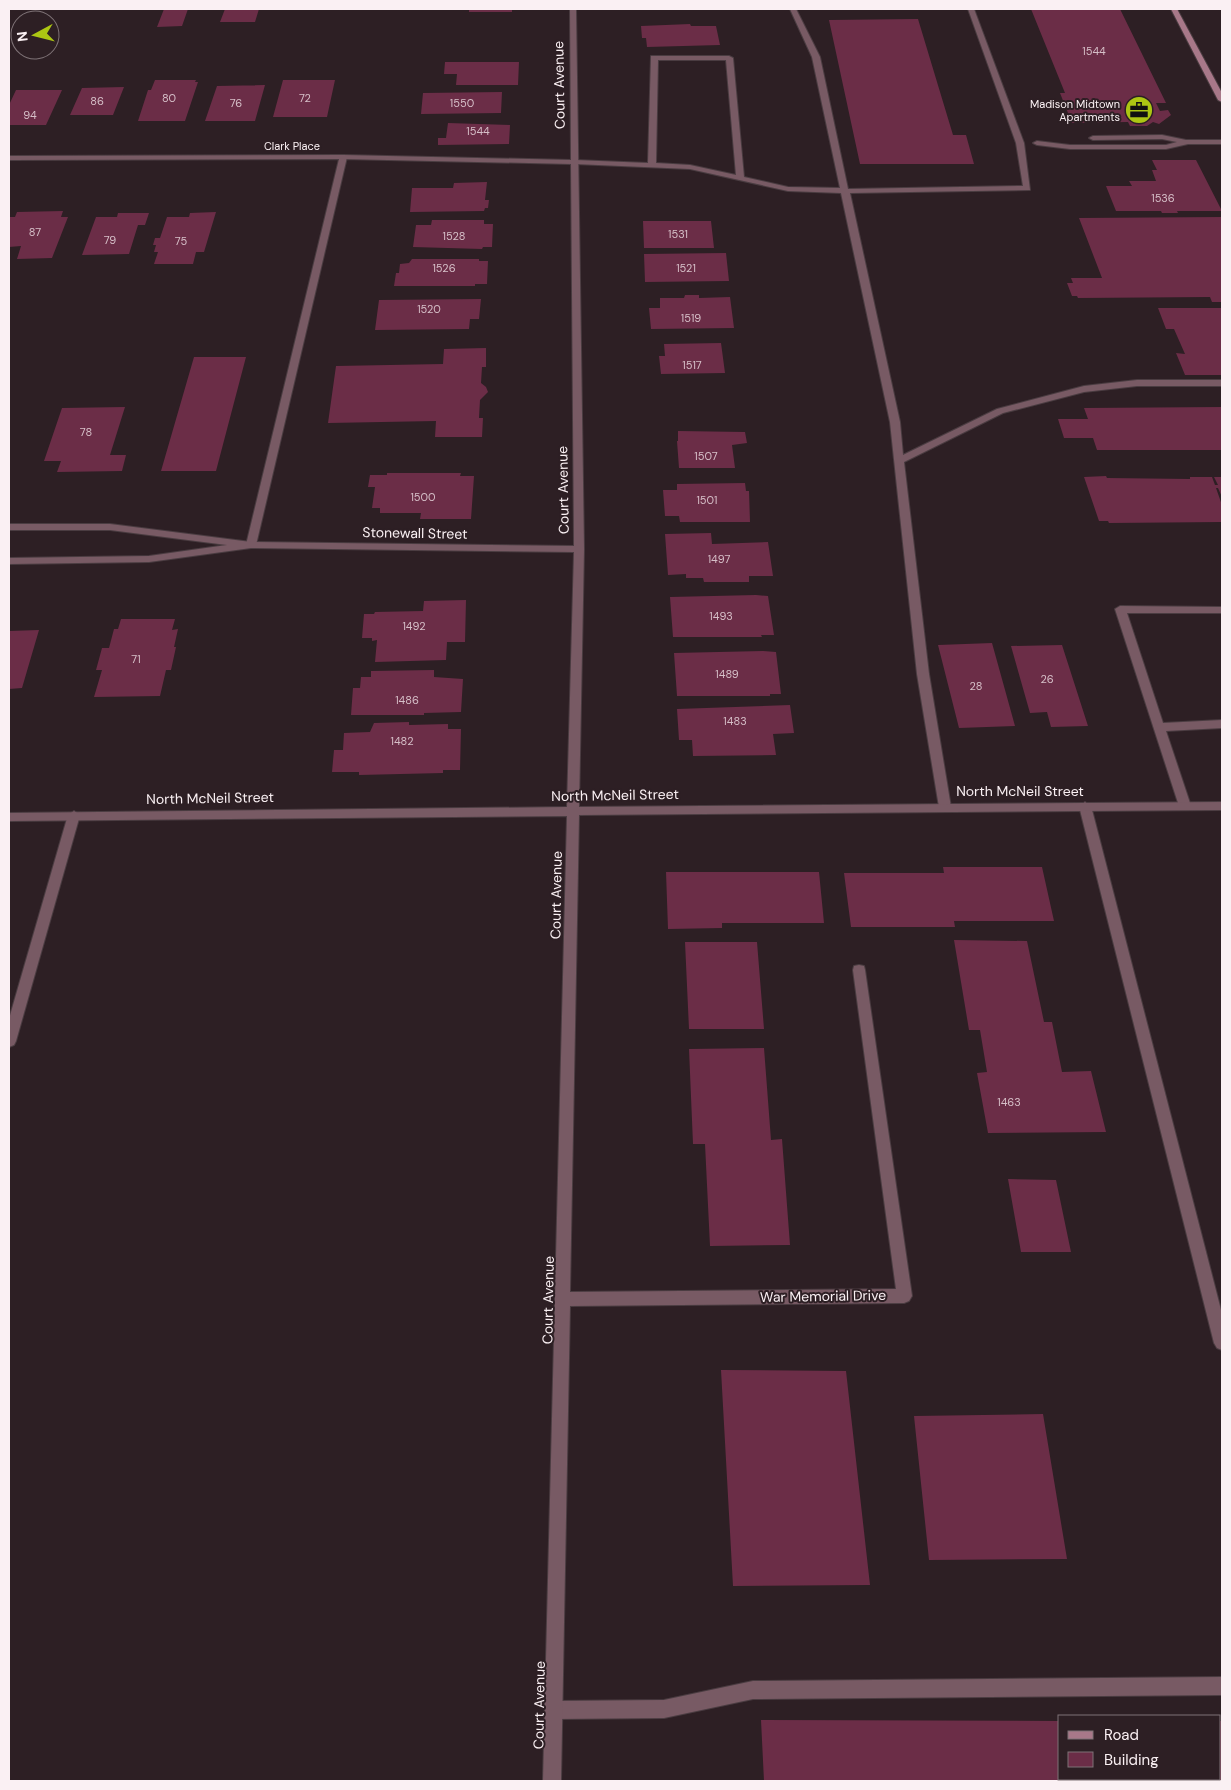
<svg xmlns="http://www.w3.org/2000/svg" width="1231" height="1790" font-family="'DM Sans',sans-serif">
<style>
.building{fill:#6b2d47}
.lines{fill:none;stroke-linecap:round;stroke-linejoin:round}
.lane-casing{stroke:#4a3c41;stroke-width:2}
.street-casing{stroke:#4a3c41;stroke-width:2}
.secondary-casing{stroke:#4a3c41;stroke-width:2}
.lane{fill:#785a64;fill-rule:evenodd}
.street{fill:#785a64;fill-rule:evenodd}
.secondary{fill:#a87889;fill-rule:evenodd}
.labels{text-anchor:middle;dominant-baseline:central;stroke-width:4;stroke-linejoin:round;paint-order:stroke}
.number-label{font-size:11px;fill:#d6bfc8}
.far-poi-label{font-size:11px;fill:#faf0f3;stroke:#2d1f24;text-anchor:end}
.far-street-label{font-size:11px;fill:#faf0f3;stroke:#2d1f24}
.street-label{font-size:14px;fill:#faf0f3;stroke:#2d1f24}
</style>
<rect width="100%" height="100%" fill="#2d1f24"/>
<!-- building -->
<path class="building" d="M164,9H188L182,26L157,27Z
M225,9H259L255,22H220Z
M469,9H512V12H469Z
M1031,9H1120L1166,103H1156L1160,111L1168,110L1171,115L1159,124L1153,122L1147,126H1130L1128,122L1072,123L1060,93H1065Z
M918,19L953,135H966L974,164H860L829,20Z
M690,24L691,26H716L720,45L647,47L646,38H642L641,26Z
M445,62H519L518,85H456L457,74H444Z
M155,80H196L195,82H198L185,121H138L148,90H151Z
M283,80H335L327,117H273Z
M265,85L255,121H205L217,86Z
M124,87L113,115H70L82,88Z
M16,90H62L46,125H9V105Z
M502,92L501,113L421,114L423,93Z
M448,123L510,125L509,144L438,145V138H446Z
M1152,160H1196L1222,211H1177L1178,213H1162L1161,211H1116L1106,186H1132L1129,181H1156L1152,170H1157Z
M487,182L485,200H489L488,208H485L484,211L410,212L412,188H453L454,183Z
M63,211L61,217H68L52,258L17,259L21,246L9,247V217H15L17,212Z
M216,212L204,252H196L193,264H154L158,252H154L156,245H153L155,238H160L167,217H189L190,213Z
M118,213H149L145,225H138L129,254L82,255L96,217H117Z
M1222,217V302H1212L1210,297L1078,298L1077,296H1072L1067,283H1073L1071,278H1102L1079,218Z
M432,220H484V224H493L492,247H483L482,249L413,247L416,225H431Z
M643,221H711L714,248H644Z
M726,253L729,281L645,282L644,254Z
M412,259H479V261H488L487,284H475V286H394L396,273H399L400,264L409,263Z
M685,295H699V298L730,297L734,328L651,329L649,308H660V298H684Z
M481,299L479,319H470L469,329L375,330L379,300Z
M1158,308H1222V375H1185L1176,353L1185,354L1174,329H1166Z
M721,343L725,373L661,374L659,356H665L664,344Z
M486,348V367H482L481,383L486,387L488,392L480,400L479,418H483L482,437H435L436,421L328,423L336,366L443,364L444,349Z
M194,357H246L216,471H161Z
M125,407L110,455H126L122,471L57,472L61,461H44L62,408Z
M1222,407V450H1097L1093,438H1064L1058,419H1088L1084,408Z
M678,431L745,432L747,443L732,445L735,468H679L677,441H678Z
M387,473H461L460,476H474L471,519H420L421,513H380V508H372L375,487H368L370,475H387Z
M1106,476L1107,478L1190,479V477H1212L1215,485H1218L1214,477H1222V497L1218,488H1216L1222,505V522L1109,523L1108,521H1099L1084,477Z
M745,483L746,491H749L750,522H680L679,516H665L663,490H677V484Z
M711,533L712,544L768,542L773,576H749V582H704L703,578H686V574L668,575L665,534Z
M756,595L768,596L774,635H761L762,637H673L670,597Z
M466,600L465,642H447L446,660L375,662L377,640L372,641V638H362L364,614H374L375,612L423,611L424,601Z
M121,619H175L172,630L178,629L174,647H176L171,670H166L160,696L94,697L102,670H96L102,648H109L114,629H118Z
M39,630L22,688L9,689V631Z
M992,643L1015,726L959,728L938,645Z
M1062,645L1088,726L1051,727L1047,712L1030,713L1011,646Z
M763,651L776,652L781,694H770V696H677L674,653Z
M434,670V677L463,679L461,712L424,713V715H351L353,688H360L361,677H371V671Z
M790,705L794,733L773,734L776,755L693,756L692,740H679L677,709Z
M409,722V725L448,724V729H461L460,770H443V773L359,775V772H332L334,750H343L344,733L370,732L374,723Z
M943,867H1042L1054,921H954L955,927H851L844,873H944Z
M666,872H819L824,923H722V928L668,929Z
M954,940L1027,941L1044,1022H1052L1062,1072L1091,1071L1106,1132L988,1133L977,1073L987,1072L980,1030H969Z
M685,942H757L764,1029H689Z
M764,1048L771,1140L782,1139L790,1245L710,1246L705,1144H693L689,1049Z
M1008,1179L1056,1180L1071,1252H1021Z
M721,1370L846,1371L870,1585L733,1586Z
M1043,1414L1067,1559L929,1560L914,1416Z
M761,1720L1060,1721V1779H1220V1721H1222V1781H764Z"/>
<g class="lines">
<defs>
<path id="lane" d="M790,9H796L820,57L848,189L1023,186L1016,143L968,9H974L1024,143L1030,190L850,193L900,422L903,455L997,409L1084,386L1137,380H1222V386H1137L1084,392L1003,413L904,462L929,674L951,807L945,811L939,807L917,674L890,422L841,193L788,191L690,169L575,164L571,162L575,160L648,163L651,56H729L733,58L744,177L788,187L840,188L812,57ZM658,60H726L736,175L690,165L656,163Z
M1162,135L1186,140H1222V144H1188L1166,149H1070L1037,145L1033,143L1037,141L1070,145H1166L1177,142L1162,139L1093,140L1089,138L1093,136Z
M340,155L347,157L256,545L251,548L246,545Z
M1120,606L1222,607V613H1127L1163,723L1222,720V728L1166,731L1191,806L1189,809H1181L1179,806L1115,609Z
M1085,802L1091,806L1222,1314V1350L1217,1348L1214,1343L1079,806Z
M74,811L80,815L16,1041L14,1045L9,1047V1019L68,815Z
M1222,1677V1695L753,1699L664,1718L554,1719L548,1716L545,1710L548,1704L554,1701L664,1700L753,1681Z"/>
<path id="street" d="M570,9H576L584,549L579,807L1222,802V810L579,815L570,1292L896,1289L853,970L854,966L859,965L864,966L865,970L912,1296L909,1301L904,1303L570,1306L561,1781H543L567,816L9,821V813L567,807L574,552L251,548L149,562L9,564V558L149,556L227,545L110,530H9V524H110L251,542L574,546L571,164L343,159L9,160V156L343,155L571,160Z"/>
<path id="secondary" d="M1171,9H1177L1222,93V102L1218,100Z"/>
</defs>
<!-- lane casing -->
<use href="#lane" class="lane-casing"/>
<!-- street casing -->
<use href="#street" class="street-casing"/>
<!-- secondary casing -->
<use href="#secondary" class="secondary-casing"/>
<!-- lane -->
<use href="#lane" class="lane"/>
<!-- street -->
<use href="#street" class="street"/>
<!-- secondary -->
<use href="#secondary" class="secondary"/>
</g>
<!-- icons -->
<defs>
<symbol id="office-disc" viewBox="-11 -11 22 22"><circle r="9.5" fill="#acc613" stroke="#2d1f24"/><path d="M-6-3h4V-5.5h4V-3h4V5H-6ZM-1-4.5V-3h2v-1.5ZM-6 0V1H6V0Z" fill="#111"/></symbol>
</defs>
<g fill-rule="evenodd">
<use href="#office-disc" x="1123" y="94" width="32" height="32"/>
</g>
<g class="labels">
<!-- number labels -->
<g class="number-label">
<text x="1094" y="51">1544</text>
<text x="169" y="98">80</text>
<text x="305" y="98">72</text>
<text x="97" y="101">86</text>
<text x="236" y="103">76</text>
<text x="462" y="103">1550</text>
<text x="30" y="115">94</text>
<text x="478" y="131">1544</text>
<text x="1163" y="198">1536</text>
<text x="35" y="232">87</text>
<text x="678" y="234">1531</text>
<text x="454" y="236">1528</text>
<text x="110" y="240">79</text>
<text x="181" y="241">75</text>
<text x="444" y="268">1526</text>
<text x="686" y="268">1521</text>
<text x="429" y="309">1520</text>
<text x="691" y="318">1519</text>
<text x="692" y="365">1517</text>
<text x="86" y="432">78</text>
<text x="706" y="456">1507</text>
<text x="423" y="497">1500</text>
<text x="707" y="500">1501</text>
<text x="719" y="559">1497</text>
<text x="721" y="616">1493</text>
<text x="414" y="626">1492</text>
<text x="136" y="659">71</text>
<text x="727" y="674">1489</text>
<text x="1047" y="679">26</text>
<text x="976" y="686">28</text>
<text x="407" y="700">1486</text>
<text x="735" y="721">1483</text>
<text x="402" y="741">1482</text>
<text x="1009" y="1102">1463</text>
</g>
<!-- far-poi labels -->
<g class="far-poi-label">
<text x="1120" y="104">Madison Midtown<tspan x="1120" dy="13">Apartments</tspan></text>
</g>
<!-- far-street labels -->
<g class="far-street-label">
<text x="292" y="146">Clark Place</text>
</g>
<!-- street labels -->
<g class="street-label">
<text transform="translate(559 85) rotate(-91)">Court Avenue</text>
<text transform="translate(563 490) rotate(-91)">Court Avenue</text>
<text transform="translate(415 533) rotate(1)">Stonewall Street</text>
<text x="1020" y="791">North McNeil Street</text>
<text transform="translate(615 795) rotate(-1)">North McNeil Street</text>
<text transform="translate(210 798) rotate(-1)">North McNeil Street</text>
<text transform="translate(556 895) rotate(-89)">Court Avenue</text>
<text transform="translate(823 1296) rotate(-1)">War Memorial Drive</text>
<text transform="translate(548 1300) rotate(-89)">Court Avenue</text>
<text transform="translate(539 1705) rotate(-89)">Court Avenue</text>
</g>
</g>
<!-- border -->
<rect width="1231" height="1790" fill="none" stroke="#faf0f3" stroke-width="20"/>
<!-- legend -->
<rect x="1058" y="1715" width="162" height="65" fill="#2d1f24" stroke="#7f7377"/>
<rect x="1068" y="1731" width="25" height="8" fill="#a87889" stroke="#7f7377"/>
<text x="1104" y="1740" font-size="15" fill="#faf0f3">Road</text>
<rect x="1068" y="1752" width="25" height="15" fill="#6b2d47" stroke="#7f7377"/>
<text x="1104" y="1765" font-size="15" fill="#faf0f3">Building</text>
<!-- north arrow -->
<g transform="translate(35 35) rotate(263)"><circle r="24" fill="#2d1f24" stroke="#7f7377"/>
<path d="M0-4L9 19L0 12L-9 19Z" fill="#acc613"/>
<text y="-8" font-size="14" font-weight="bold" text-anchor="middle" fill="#faf0f3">N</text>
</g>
</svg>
